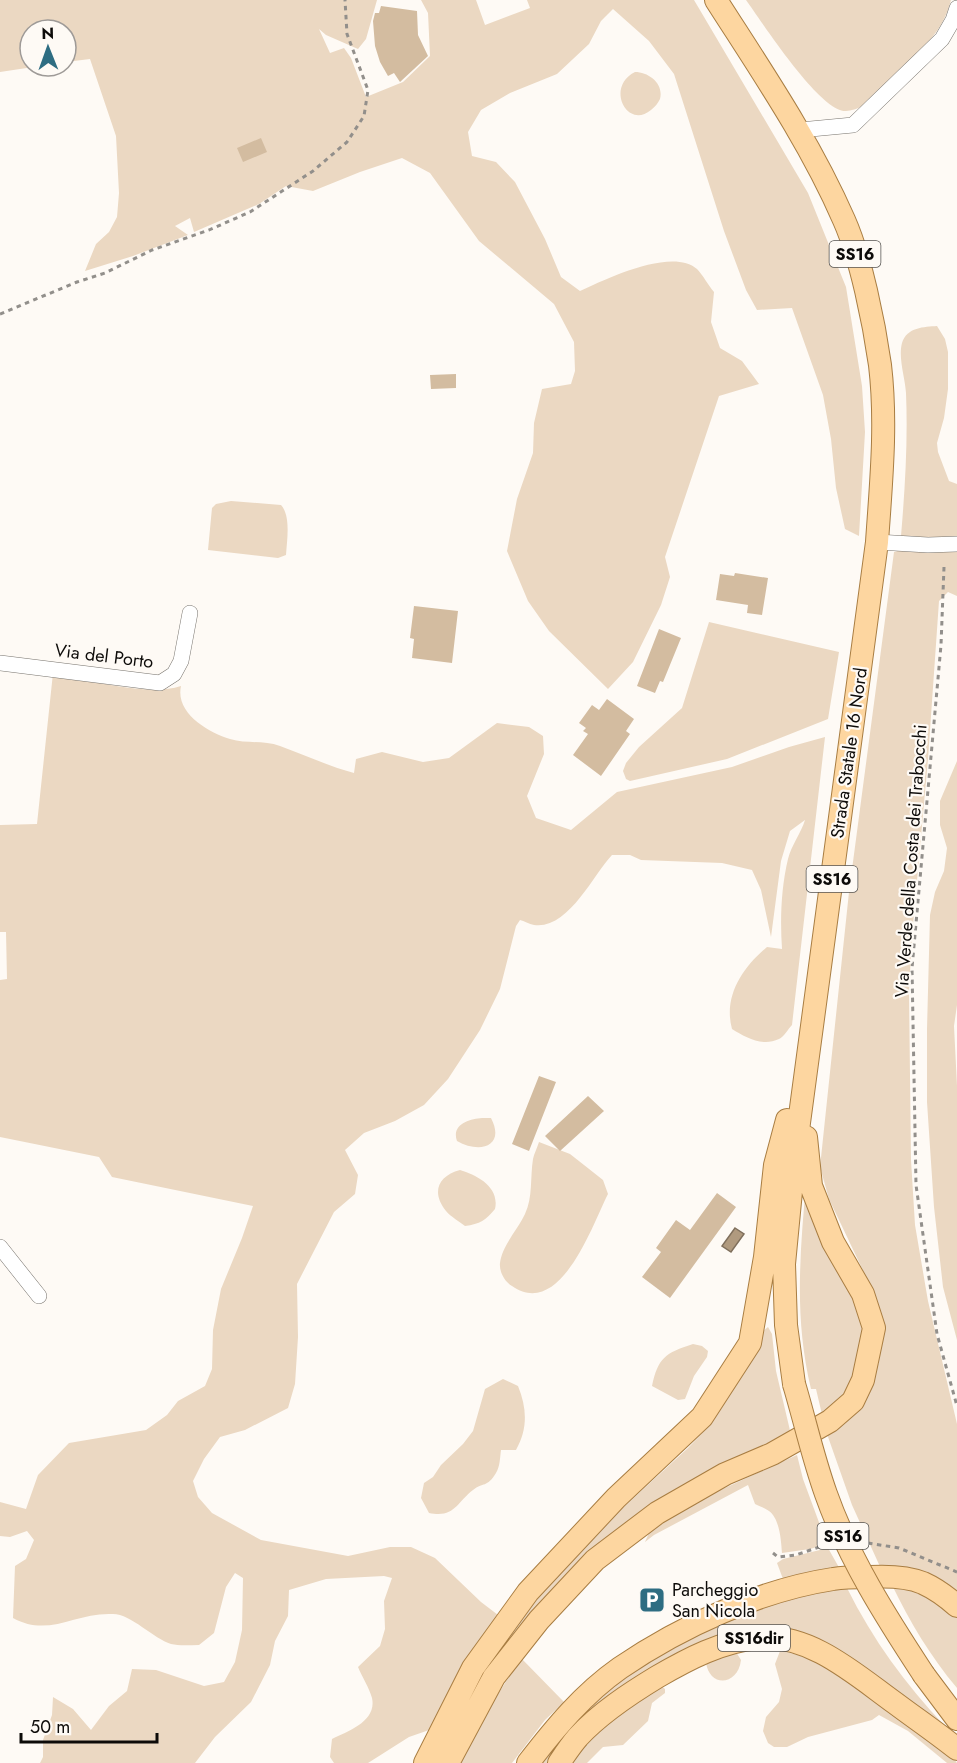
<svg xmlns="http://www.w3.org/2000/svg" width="957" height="1763" font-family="Jost,sans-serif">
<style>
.green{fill:#ebd8c2}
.water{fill:#b09a7f;stroke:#7f6f5c;stroke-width:1.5}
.building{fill:#d3bca0}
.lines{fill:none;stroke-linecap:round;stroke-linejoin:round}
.minor-casing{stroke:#77736d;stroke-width:16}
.primary-casing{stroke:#a87d42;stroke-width:24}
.path{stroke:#928f8b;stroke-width:3;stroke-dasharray:4.5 4.5;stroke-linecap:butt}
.minor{stroke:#fff;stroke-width:15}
.primary{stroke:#fdd6a0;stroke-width:22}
.primary-bridge-casing{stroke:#a87d42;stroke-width:24;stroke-linecap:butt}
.primary-bridge{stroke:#fdd6a0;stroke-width:22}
.labels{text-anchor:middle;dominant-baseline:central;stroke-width:4.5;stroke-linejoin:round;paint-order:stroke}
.shield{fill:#fefaf5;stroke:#555350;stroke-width:1.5}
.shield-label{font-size:16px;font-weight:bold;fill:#0d0b09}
.street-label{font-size:18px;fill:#0d0b09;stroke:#fefaf5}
.poi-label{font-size:18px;fill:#0d0b09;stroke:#fefaf5;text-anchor:start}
</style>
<rect width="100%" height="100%" fill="#fefaf5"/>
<!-- green -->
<path class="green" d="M0,0H377L366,39L358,49L326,35L319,29L330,53L344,48L351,58L366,97L403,82L430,56L428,13L421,0H476L485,25L530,8L527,0H694L808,193L846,287L862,386L865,432L859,536L845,529L836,488L831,439L823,395L792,308L757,310L746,290L724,231L674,74L649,41L613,9L601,21L589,44L557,74L510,93L481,110L468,132L472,156L496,162L515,182L545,239L561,277L580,291C606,279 672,247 697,269C703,275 708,285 714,292L711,322L720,348L742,361L759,384L719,396L665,557L670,577L661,605L633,662L608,689L549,631L528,601L507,551L517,499L533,453L534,423L542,389L571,384L575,371L574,342L554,304L479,241L430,173L402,158L360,172L313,191L286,186L259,204L194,232L190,218L175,226L188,235L133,256L85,271L96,244L109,232L117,217L119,193L116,136L90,59L66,62V30H30V66H40L0,72Z
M746,0H951C943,32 923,47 901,70C887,85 868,110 846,111C820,112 762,22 746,0Z
M635,72C649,72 664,84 660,99C658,103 655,107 651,110C627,130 605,87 635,72Z
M937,326L945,339L948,352V389L944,418L937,443L938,452L949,481L957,484V539L916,541L901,536C905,489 908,440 906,393C905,377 898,358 902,343C907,327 924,327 937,326Z
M231,501L281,505C291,516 287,540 286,555L278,558L208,550L212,508L216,504Z
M912,547L957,550V596L948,592L939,601L928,759L912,936L909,991L911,1160L915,1225L928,1301L957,1424V1597L882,1571L852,1505L827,1434L879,1363V1329L869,1283L829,1199L820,1167L849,892L894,552Z
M709,622L839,652L828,719L727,759L630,781L626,779L623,771L626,763L639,747L682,708Z
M53,673C89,680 147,697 181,686C175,713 208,732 230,739C246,744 264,740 280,746C305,755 328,766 354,773L356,759L382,752L423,762L449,758L497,723L529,727L543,736L544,754L527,796L536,818L571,830L617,792L732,767L789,747L825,737L792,1025C788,1029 784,1037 779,1039C762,1047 745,1037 732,1029C723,996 743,967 767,947L782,949C780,920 781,888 788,859C791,846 801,833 805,820L790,831L781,861L771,937L761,890L752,870L722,863L641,860L630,855H612C593,875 568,930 534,925C529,924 524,921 520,920L516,926L500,989L480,1030L448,1079L424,1105L395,1121L364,1133L345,1150L358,1175L355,1194L334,1212L297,1284L298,1337L295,1384L288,1408L245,1430L220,1437L204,1459L193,1481L198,1497L212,1513L261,1540L348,1556L390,1547H411L435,1558L481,1602L502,1618L432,1729L409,1737L368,1763H334L330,1757L332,1739C349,1731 377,1721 372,1698C369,1687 362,1677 358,1667L380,1646L385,1629L384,1601L392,1578L384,1576L326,1579L289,1590L288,1616L275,1641L270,1665L251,1702L215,1737L195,1763H40L43,1757V1740L52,1715L53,1697L73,1709L91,1730L109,1706L127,1691L132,1669L156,1670L204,1686L224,1682L235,1662L242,1630L243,1578L235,1573L226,1587L214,1633L199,1645C190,1645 179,1646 171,1644C154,1639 131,1614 113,1614C75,1612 49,1638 13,1618L15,1566L26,1559L34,1540L27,1531L10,1537L0,1536V1502L26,1509L38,1475L69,1443L146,1430L167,1415L178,1401L205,1386L212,1369L213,1330L221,1289L242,1238L253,1206L112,1177L99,1157L0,1137V980L7,979L6,932H0V825L37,824Z
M957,761V1005L954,1026L957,1086V1340L943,1287L934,1207L927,1102V1029L930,915L935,892L944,871L947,848L940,825V801Z
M482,1118H491C506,1147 479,1154 457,1141C451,1124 470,1119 482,1118Z
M539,1142L570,1154L584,1165L603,1180L608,1194C593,1223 561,1320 512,1286C505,1282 499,1272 500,1263C502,1246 518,1229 525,1214C533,1197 530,1178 533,1159C534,1154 537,1148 539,1142Z
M460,1170C477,1175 500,1187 495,1209C486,1220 480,1224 465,1226C459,1221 451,1217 446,1211C431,1192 438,1176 460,1170Z
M806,1183L864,1313L862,1372L824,1423L816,1389H811C794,1317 800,1255 806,1183Z
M768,1327L772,1334L776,1371L792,1439L640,1520L480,1685L466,1695L546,1585L600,1529L688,1448L710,1425L747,1362L762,1332Z
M693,1344L702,1346L708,1351L707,1357L694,1376L685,1399L678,1400L652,1386C658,1358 665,1353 693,1344Z
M503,1379L518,1386C527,1408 528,1429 516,1450H501C500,1457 500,1467 496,1473C487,1488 483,1482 473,1490C456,1503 455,1518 429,1513L421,1498L424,1483L433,1477L441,1465L463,1444L473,1431L485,1389Z
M797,1455L803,1479L827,1544L810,1549L782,1553C781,1541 780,1519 769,1511C765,1508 759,1506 755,1504L748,1485L654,1535L645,1542L649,1533L659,1524L703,1498Z
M828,1548L841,1571L783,1579L777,1563L783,1559Z
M892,1585L912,1587L957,1615V1688C930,1656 910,1622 892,1585Z
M847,1588C873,1640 905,1684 945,1726L825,1649L693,1647L549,1763H534L592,1697L690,1636L781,1598Z
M780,1651C811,1655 834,1673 859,1690C892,1711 923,1735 954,1759L957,1763H947L908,1731L879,1715L872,1720L808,1737L787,1747H774L768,1743L763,1731L766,1717L779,1702L782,1689L775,1664Z
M736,1652L741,1660C738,1686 709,1688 706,1662Z
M521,1658L564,1702L545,1720L512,1763H454Z
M659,1684L665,1689V1693L652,1703L648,1721L623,1745L603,1747L587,1763H569L597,1728Z"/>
<!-- water -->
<path class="water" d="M735,1228L744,1234L731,1252L722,1246Z"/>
<!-- building -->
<path class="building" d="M381,6L417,11L418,35L428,56L400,82L394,73L388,76L380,62L375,46L373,21L375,13H379Z
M261,138L267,152L243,162L237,148Z
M456,374V388L431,389L430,375Z
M735,573L768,578L762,615L747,613L748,605L716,600L720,574L734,576Z
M414,606L458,611L452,663L412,658L414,639L410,638Z
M659,629L681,638L663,682L660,681L655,693L637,686Z
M607,699L634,719L626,731L630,734L601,776L573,755L588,734L583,731L586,728L579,723L592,705L599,710Z
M539,1076L556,1082L529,1151L512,1144Z
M588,1096L604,1111L560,1151L545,1136Z
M717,1193L736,1207L670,1298L642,1277L661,1252L656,1248L676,1220L690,1230Z"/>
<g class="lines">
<defs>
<path id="minor" d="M800,130L853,125L942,39L953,20L957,8
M877,542L928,545L957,544
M0,663L160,683L174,674L181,661L190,613
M0,1247L39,1296"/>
<path id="primary" d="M716,0C762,72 810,142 844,220C861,258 874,323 880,365C887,424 881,483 877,542L794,1160L784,1264L786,1325L794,1384
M924,1675L957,1719
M425,1763L473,1668L528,1592L616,1498L702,1417L750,1343L765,1257L775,1165L787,1120
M448,1763L494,1677L539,1620L595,1560L657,1513L725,1474L772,1454L830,1421L853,1401L863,1380L874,1328L863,1294L833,1242L811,1186L806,1137
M528,1763C555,1728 583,1694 620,1668C680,1627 760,1590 833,1579C844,1577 857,1577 869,1577C887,1576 906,1576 923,1583C934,1588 948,1598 957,1606
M559,1763C565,1754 571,1745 578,1737C600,1713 629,1694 657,1677C688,1659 722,1641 758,1638C810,1633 856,1675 895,1703C915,1718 937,1733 957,1749"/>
</defs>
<!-- minor casing -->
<use href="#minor" class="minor-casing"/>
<!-- primary casing -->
<use href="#primary" class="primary-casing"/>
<!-- path -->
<path class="path" d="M0,314L77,282L105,273L152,250L209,230L250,212L313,171L347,142L364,116L368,90L347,34L345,0
M944,567L941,645L912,968L916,1185L937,1334L957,1406
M868,1543L899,1548L957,1572
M773,1553L778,1557L796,1555L825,1545"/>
<!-- minor -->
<use href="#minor" class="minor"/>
<!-- primary -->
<use href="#primary" class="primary"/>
<defs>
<path id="primary-bridge" d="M794,1384C805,1421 813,1458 826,1494C849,1559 886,1617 924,1675"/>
</defs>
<!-- primary-bridge casing -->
<use href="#primary-bridge" class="primary-bridge-casing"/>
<!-- primary-bridge -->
<use href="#primary-bridge" class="primary-bridge"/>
</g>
<!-- icons -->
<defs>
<symbol id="parking-square" viewBox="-11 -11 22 22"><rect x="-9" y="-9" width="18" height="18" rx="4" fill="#2e6d82" stroke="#fefaf5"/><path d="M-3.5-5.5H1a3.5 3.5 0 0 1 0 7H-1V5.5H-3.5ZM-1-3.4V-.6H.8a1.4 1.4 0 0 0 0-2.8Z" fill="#fff"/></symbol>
</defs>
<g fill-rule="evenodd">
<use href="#parking-square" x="637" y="1585" width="30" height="30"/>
</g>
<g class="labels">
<!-- shield labels -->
<g class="shield">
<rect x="829.5" y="241" width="51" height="26" rx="4.5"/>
<rect x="806.5" y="866" width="51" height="26" rx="4.5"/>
<rect x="817.5" y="1523" width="51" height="26" rx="4.5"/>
<rect x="718" y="1625" width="72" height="26" rx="4.5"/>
</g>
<g class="shield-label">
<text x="855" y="254">SS16</text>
<text x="832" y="879">SS16</text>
<text x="843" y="1536">SS16</text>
<text x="754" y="1638">SS16dir</text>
</g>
<!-- street labels -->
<g class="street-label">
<text transform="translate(104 656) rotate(7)">Via del Porto</text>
<text transform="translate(849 753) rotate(-82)">Strada Statale 16 Nord</text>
<text transform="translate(911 861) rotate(-86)">Via Verde della Costa dei Trabocchi</text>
</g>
<!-- poi labels -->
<g class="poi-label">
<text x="672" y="1590">Parcheggio<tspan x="672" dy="21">San Nicola</tspan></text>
</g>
</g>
<!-- north arrow -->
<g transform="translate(48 48) rotate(359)"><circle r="28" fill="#fefaf5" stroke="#9e9a97" stroke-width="1.5"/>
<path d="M0-4.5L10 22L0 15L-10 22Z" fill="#2e6d82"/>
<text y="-9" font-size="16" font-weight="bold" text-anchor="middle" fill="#0d0b09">N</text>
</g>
<!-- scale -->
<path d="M21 1733v9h136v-9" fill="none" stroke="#0d0b09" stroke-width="3"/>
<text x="30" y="1733" font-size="18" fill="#0d0b09" stroke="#fefaf5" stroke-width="4.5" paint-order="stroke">50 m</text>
</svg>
